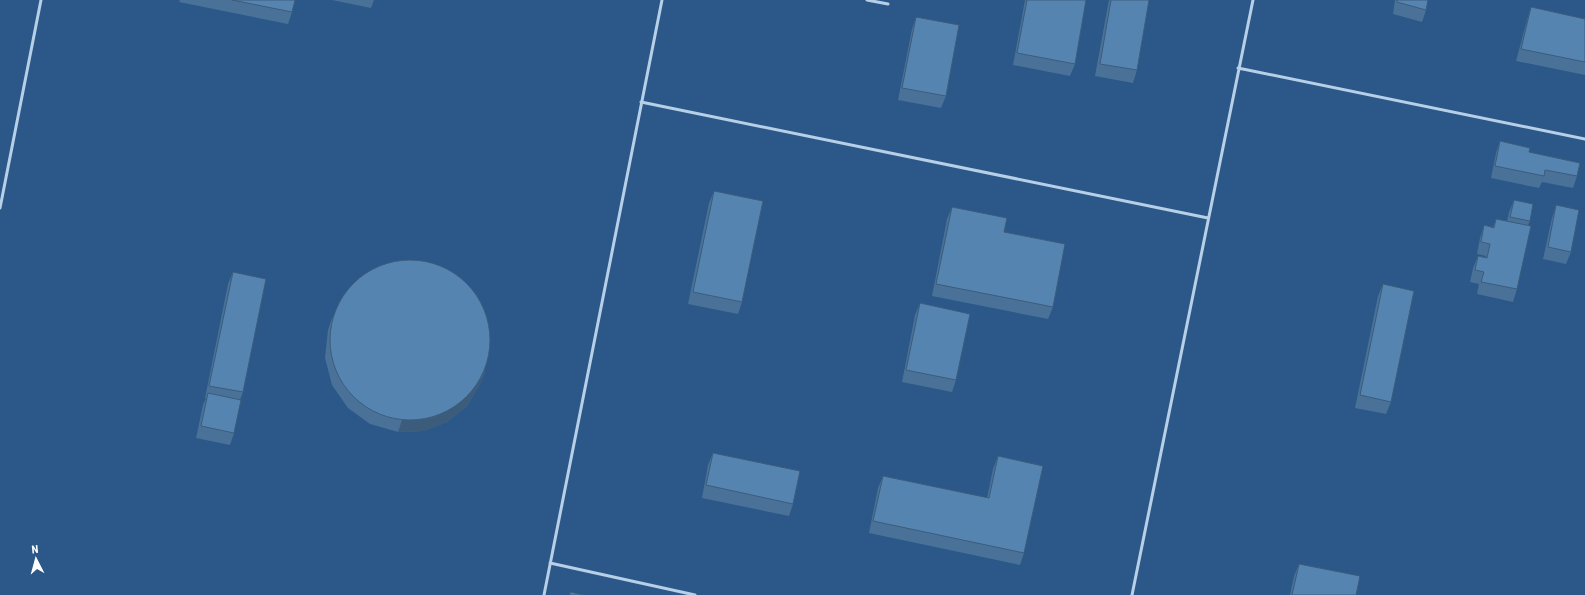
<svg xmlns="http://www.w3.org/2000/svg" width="1585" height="595" font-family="'Roboto Condensed',sans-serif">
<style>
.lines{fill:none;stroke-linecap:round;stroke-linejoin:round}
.lane{stroke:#b7d0e8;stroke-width:3}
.wall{fill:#4a7298}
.shaded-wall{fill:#3c5c7c}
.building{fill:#5684b1;stroke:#3c5c7c}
</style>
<rect width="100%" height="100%" fill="#2b5888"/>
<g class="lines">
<!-- lane -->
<path class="lane" d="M867,0L888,4
M1238,68L1585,139
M641,102L1208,218
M0,208L41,0
M550,563L695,595
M544,595L662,0
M1132,595L1253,0"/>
</g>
<!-- wall -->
<path class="wall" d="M180,0H295L292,12L288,24L179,2Z
M332,0H374L371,8Z
M1025,0H1086L1075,64L1070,76L1013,65Z
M1109,0H1149L1137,70L1133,83L1095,76L1108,5Z
M1395,0H1428L1426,10L1422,22L1393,14Z
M1531,7L1585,19V75L1516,61L1527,20Z
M916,17L946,96L941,108L898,100L912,29Z
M1500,141L1529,152L1577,176L1573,188L1542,182L1539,188L1491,178L1496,153Z
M714,191L742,302L738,314L688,304L709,203Z
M1514,200L1530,221L1528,225L1517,289L1513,302L1477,294L1479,284L1470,282L1473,268L1478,256L1485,257L1486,256L1477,254L1480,238L1484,225L1493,227L1496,219L1507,221L1509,212Z
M1556,205L1571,252L1566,264L1543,259L1552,218Z
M952,207L1004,232L1053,307L1048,319L932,296L947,219Z
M233,272L243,392L240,400L234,433L230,445L196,438L203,405L206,398H205L228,284Z
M1383,284L1391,402L1386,414L1355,408L1378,296Z
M920,303L956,380L952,392L902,382L915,315Z
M332,318L485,372L480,384L467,406L447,422L423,431L398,432L370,424L348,408L332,385L325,358L328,330Z
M713,453L793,504L789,516L702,498L708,465Z
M998,456L1024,553L1020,565L869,533L878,488L883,476L987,498L993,469Z
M1299,564L1356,595H1290L1294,576Z"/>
<!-- shaded-wall -->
<path class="shaded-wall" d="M485,372L480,384L467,406L447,422L423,431L398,432L402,420Z"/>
<!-- building -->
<path class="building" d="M232,0H295L292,12Z
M1027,0H1086L1075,64L1017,53Z
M1111,0H1149L1137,70L1100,64Z
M1397,0H1428L1426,10L1397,2Z
M1531,7L1585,19V62L1521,49Z
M916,17L959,25L946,96L902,88Z
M1500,141L1530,148L1529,152L1580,163L1577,176L1545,170L1544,176L1495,166Z
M714,191L763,201L742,302L693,292Z
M1514,200L1533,204L1530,221L1510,217Z
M1556,205L1579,210L1571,252L1548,247Z
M952,207L1007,218L1004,232L1065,244L1053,307L936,284Z
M1496,219L1531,226L1517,289L1481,282L1484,272L1475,270L1478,256L1487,258L1490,244L1481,242L1484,225L1494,228Z
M330 340a80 80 0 1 1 160 0a80 80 0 1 1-160 0Z
M233,272L266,279L243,392L209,386Z
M1383,284L1414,291L1391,402L1360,395Z
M920,303L970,314L956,380L906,370Z
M208,393L241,400L234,433L201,426Z
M713,453L800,471L793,504L706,485Z
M998,456L1043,466L1024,553L873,521L883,476L989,498Z
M1299,564L1360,576L1356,595H1292Z
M570,592L584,595H570Z"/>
<!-- north arrow -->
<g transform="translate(36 559) rotate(354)" stroke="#2b5888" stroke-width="3" paint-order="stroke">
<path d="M0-3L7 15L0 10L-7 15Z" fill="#ffffff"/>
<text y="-6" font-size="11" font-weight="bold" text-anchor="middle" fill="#ffffff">N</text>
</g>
</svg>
